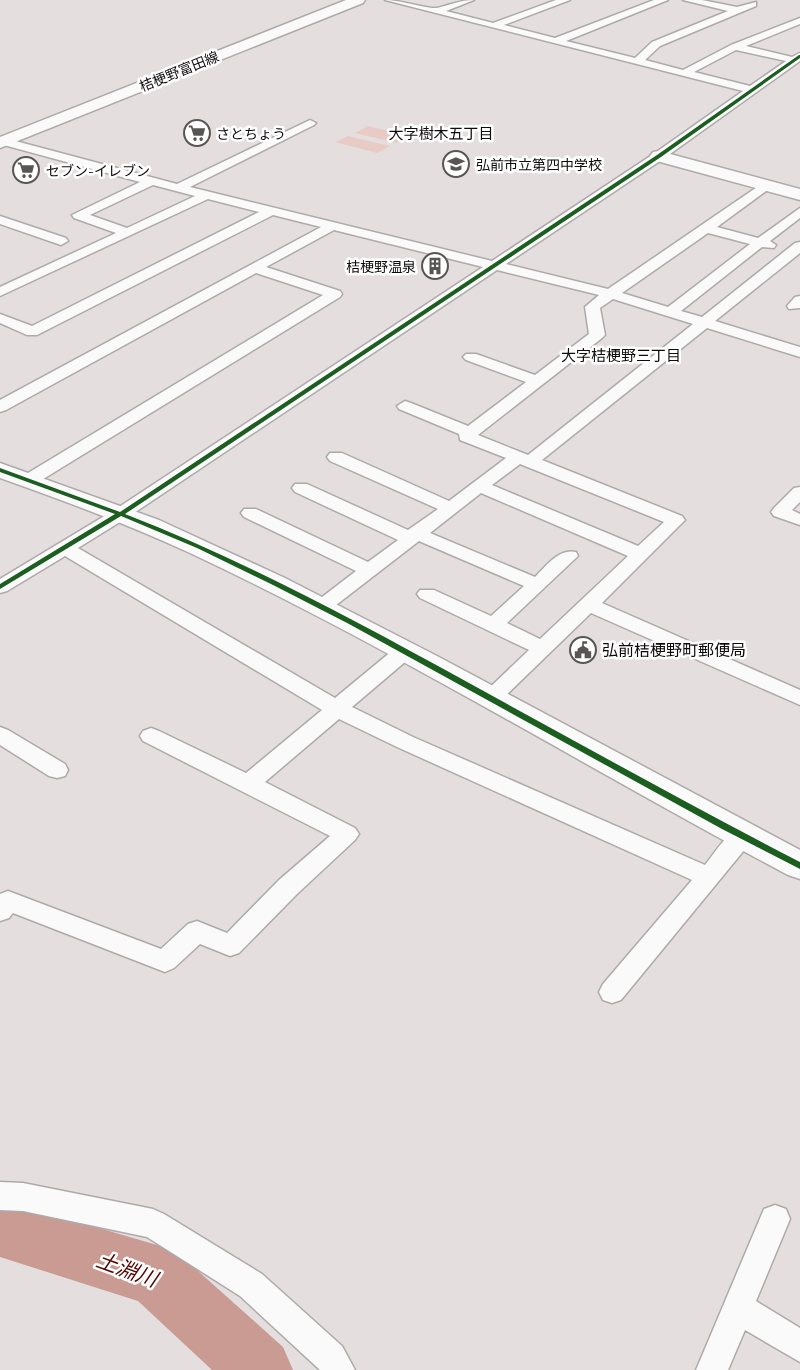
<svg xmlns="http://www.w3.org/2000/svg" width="800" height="1370" font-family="'PT Serif','Noto Sans JP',serif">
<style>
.green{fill:#e8cbc5}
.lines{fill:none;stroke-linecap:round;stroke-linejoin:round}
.river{fill:#c99b92;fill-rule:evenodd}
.street-casing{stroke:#aeaaa9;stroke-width:3}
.secondary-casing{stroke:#aeaaa9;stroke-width:3}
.street{fill:#fbfafa;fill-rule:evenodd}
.secondary{fill:#fbfafa;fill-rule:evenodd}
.cycleway-casing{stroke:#fff;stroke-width:3}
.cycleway{fill:#1b5e20;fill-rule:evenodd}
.labels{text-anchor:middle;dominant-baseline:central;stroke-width:5;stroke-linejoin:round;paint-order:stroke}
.far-street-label{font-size:14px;fill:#0e0b0b;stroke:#fff}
.far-poi-label{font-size:14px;fill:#0e0b0b;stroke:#fff;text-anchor:start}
.far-neighbourhood-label{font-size:15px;fill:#0e0b0b;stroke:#fff}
.poi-label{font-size:16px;fill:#0e0b0b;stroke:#fff;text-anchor:start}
.near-water-label{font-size:21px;font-style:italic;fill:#580700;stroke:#fff}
</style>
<rect width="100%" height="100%" fill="#e4dfde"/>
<!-- green -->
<path class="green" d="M368,126L408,136L396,143L355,133Z
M348,136L390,146L377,153L335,142Z"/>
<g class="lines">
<!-- river -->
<path class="river" d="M0,1199L157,1245L179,1254L283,1347L293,1370H212L138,1301L0,1257Z"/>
<defs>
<path id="street" d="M385,0C400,0 427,9 437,8C450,5 460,0 474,0L446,11L493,23L556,0H570L504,25L555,38L654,0H668L566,41L635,58L652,42L728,11L683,0H702L737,7L756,2V6L660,46L645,60L683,70L731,45L800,18V24L746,46L792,57L800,53V61L663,159L506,264L608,289L763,183H771L773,186L717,227L758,238L800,208V218L770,241L776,245L774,248L762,247L681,311L702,317L795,243L800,242V253L715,321L800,347V357L707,328L542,460L682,516L685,520L602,603L800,690V705L591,613L499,702L492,704L485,702L481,697L485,692L529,650L420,598L417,594L420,590H434L491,616L524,586L419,541L327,612L320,614L313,612L310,608L313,604L356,571L244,517L241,513L244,509H256L368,562L398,540L295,492L292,488L295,484H307L408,530L438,509L330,461L327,457L330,453H342L449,501L506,458L460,440L459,434L399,409L397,406L405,401L411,403L468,426L526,382L466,360L463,357L466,354H476L535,375L589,334L585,307L599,295L497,270L128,517L78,548L335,698L398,646L405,644L412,646L415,651L412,656L352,707L413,737L705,865C717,851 730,824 750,831L754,837L750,843L621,1000L612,1003L603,1000L599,992L603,984L692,880L397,747L339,719L265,782L355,828L359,834L355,840L297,894L239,953L230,956L200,944L174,968L165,972L13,913L9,918L0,921V894L8,891L161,949L188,924L197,921L227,933L279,880L330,836L143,741L140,736L143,731L151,728L159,731L246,773L322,710L65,556L7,591L0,593V579L116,509L483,267L334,230L266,267L340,291L342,294L340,297L35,484H23L20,480L23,476L323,295L256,273L6,410L0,412V400L321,227L273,215L37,335H27L0,323V314L32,326L259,212L208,199L0,296V287L116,233L74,218L72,215L140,182L0,144V138L8,139L177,184L310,120L316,123L314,125L190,187L492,261L655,153L743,91ZM736,50L786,61L750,86L694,72ZM153,185L195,196L127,228L90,215ZM708,233L750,244L668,307L622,293ZM613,299L693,324L528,455L478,435L602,338L605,335L600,308ZM520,464L664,522L638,546L492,485ZM481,493L628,556L540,639L507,623L578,556L576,552C559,548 546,566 535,577L430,533Z
M0,216L66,238L68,241L61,245L0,224Z
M800,296V308L789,309L787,306L795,297Z
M800,487V502L792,510L800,514V525L774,516L771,512L774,508L794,488Z
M0,727L8,730L65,764L68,770L65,776L57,778L49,776L0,745Z
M0,1182L23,1183L153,1209L164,1214L262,1274L342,1346L355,1370H320L240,1296L147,1237L23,1211L0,1210Z
M775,1205L786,1209L790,1219L756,1301L800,1328V1362L745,1330L728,1370H696L764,1209Z"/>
<path id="secondary" d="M346,0H365L363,3L0,148V137Z
M659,151L800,189V200L653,160L650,156L653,152Z
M0,463L159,520L285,578L437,656L800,850V879L788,875C588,769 395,649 190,553C128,524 64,501 0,478Z"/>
</defs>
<!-- street casing -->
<use href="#street" class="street-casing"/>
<!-- secondary casing -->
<use href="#secondary" class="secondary-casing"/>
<!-- street -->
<use href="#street" class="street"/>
<!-- secondary -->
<use href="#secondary" class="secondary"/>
<defs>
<path id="cycleway" d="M799,55H800V58L661,157L125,514C241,559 351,618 460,678C573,740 686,803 800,862V869L722,829L349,624L273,585L197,548L121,516L0,589V584L115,514L0,472V468L120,512L657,155Z"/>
</defs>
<!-- cycleway casing -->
<use href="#cycleway" class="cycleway-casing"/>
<!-- cycleway -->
<use href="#cycleway" class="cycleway"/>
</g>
<!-- icons -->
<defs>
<symbol id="supermarket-ring" viewBox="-11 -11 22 22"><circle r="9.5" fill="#fff" stroke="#595555" stroke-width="1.5"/><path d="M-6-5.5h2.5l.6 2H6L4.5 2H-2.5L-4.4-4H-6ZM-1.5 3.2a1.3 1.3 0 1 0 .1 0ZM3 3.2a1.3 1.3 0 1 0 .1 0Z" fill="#595555"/></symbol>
<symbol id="school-ring" viewBox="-11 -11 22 22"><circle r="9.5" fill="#fff" stroke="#595555" stroke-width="1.5"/><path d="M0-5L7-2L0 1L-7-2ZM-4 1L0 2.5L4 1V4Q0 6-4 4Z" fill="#595555"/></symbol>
<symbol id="building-ring" viewBox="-11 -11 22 22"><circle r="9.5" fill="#fff" stroke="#595555" stroke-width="1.5"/><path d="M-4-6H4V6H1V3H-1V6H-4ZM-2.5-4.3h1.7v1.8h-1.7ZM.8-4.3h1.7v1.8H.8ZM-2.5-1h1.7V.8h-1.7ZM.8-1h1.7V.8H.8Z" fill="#595555"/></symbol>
<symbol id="civic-ring" viewBox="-11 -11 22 22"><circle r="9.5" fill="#fff" stroke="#595555" stroke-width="1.5"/><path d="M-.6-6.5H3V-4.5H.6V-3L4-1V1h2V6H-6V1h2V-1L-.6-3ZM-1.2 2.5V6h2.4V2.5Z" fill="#595555"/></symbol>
</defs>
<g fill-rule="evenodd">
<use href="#supermarket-ring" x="182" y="118" width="30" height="30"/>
<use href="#school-ring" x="441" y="149" width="30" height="30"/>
<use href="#supermarket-ring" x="11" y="155" width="30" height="30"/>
<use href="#building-ring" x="420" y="251" width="30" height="30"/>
<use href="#civic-ring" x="568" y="635" width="30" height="30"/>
</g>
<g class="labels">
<!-- far-street labels -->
<g class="far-street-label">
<text transform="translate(179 71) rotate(-22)">桔梗野富田線</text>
</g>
<!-- far-poi labels -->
<g class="far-poi-label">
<text x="216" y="133">さとちょう</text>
<text x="476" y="164">弘前市立第四中学校</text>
<text x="46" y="170">セブン-イレブン</text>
<text x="416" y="266" text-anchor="end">桔梗野温泉</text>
</g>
<!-- far-neighbourhood labels -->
<g class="far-neighbourhood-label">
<text x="441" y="133">大字樹木五丁目</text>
<text x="621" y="355">大字桔梗野三丁目</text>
</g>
<!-- poi labels -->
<g class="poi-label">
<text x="602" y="650">弘前桔梗野町郵便局</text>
</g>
<!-- near-water labels -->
<g class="near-water-label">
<text transform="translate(127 1269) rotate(20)">土淵川</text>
</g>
</g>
</svg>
